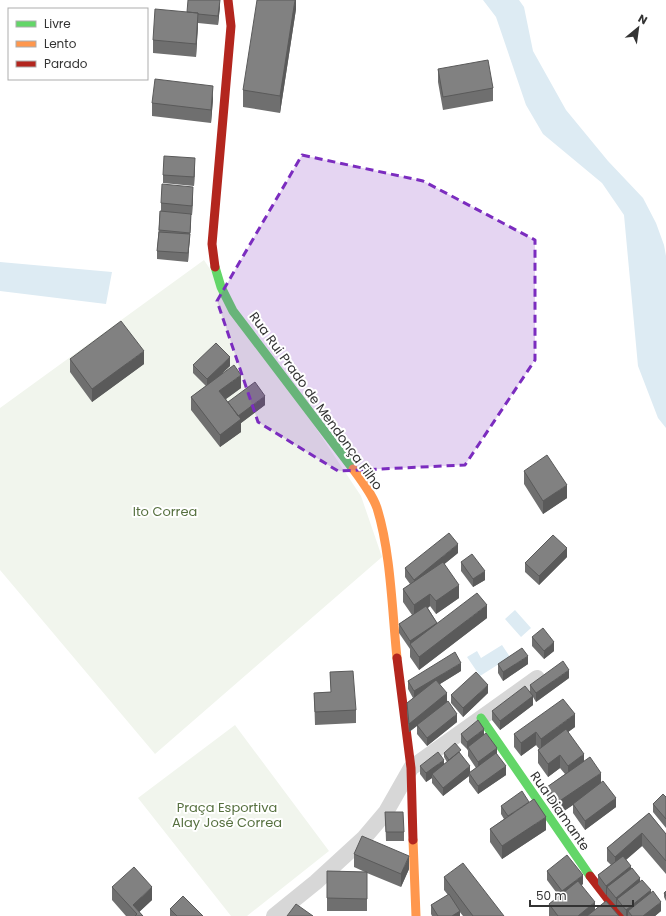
<svg xmlns="http://www.w3.org/2000/svg" width="666" height="916" font-family="Poppins,sans-serif">
<style>
.green{fill:#f1f5ed}
.water{fill:#ddebf3}
.lines{fill:none;stroke-linecap:round;stroke-linejoin:round}
.street{stroke:#d7d7d7;stroke-width:16}
.fast{stroke:#63d668;stroke-width:9}
.slow{stroke:#ff974d;stroke-width:9}
.jam{stroke:#b3261e;stroke-width:9}
.wall{fill:#6f6f6f}
.shaded-wall{fill:#5a5a5a}
.building{fill:#818181;stroke:#5a5a5a}
.marked{fill:#7b2cbf;fill-opacity:0.2;stroke:#7b2cbf;stroke-width:3;stroke-dasharray:8 5;stroke-linejoin:round}
.labels{text-anchor:middle;dominant-baseline:central;stroke-width:4;stroke-linejoin:round;paint-order:stroke}
.street-label{font-size:13px;fill:#333;stroke:#fff}
.park-label{font-size:13px;fill:#56703f;stroke:#fff}
</style>
<rect width="100%" height="100%" fill="#fff"/>
<!-- green -->
<path class="green" d="M204,260L361,496L382,557L155,754L0,570V408Z
M235,725L329,851L247,916H231L138,798Z"/>
<!-- water -->
<path class="water" d="M483,0H519L524,7L533,51L566,110L608,161L643,198L656,223L664,245L666,256V428L658,418L638,366L624,215L602,183L543,134L526,105L496,17Z
M0,262L112,272L106,304L0,291Z
M515,610L531,628L521,637L505,619Z
M502,645L510,657L480,676L467,657L477,651L481,658Z"/>
<g class="lines">
<!-- street -->
<path class="street" d="M274,916L316,882L364,838L386,812L411,768L537,678"/>
<!-- fast -->
<path class="fast" d="M215,267L221,287L233,311L353,469
M481,718L590,876"/>
<!-- slow -->
<path class="slow" d="M353,469C362,481 372,494 377,508C391,553 392,611 397,658
M413,840L416,916"/>
<!-- jam -->
<path class="jam" d="M215,267L212,244L231,26L228,0
M397,658L411,768L413,840
M590,876L621,916"/>
</g>
<!-- wall -->
<path class="wall" d="M296,0V9L280,113L243,107V90Z
M220,6L218,25L198,23L196,57L153,53V40L187,12Z
M438,69L493,88V101L443,110L438,82Z
M213,99L211,123L152,116V103Z
M195,167L194,186L163,183V175Z
M193,196L192,215H191L188,262L157,259V251L160,211H161V203Z
M70,359L144,364L92,402L70,372Z
M193,365L230,366L221,374L241,388L226,399L228,402L265,405L241,423V432L220,447L191,410V397L206,386L193,373Z
M524,471L567,498L543,514L524,484Z
M458,553L444,564L459,598L436,614L430,606L428,608L437,623L487,618L419,670L410,657V649L399,633V624L412,615L403,602V589L410,584L405,577V568Z
M567,557L539,585L525,572V563Z
M461,562L485,580L473,587L461,571Z
M532,637L554,651L544,659L532,646Z
M498,664H528L503,681L498,673Z
M461,671L440,684L447,702L457,722L427,746L417,734V726L409,732L407,712V703L413,698L408,689V681Z
M330,672L356,710V723L315,725L314,693L331,692Z
M569,678L536,702L533,697V705L500,730L492,720V711L530,693V685Z
M488,693L463,717L451,703V695Z
M575,727L568,732L584,761L601,783L616,807L585,830L573,813V805L558,815L547,800V787L565,774L560,768L548,777L538,763V750L539,749L536,745L521,756L514,747V734Z
M461,734L484,735L497,754L506,775L478,794L469,782V776L443,796L432,783V778L426,782L420,774V766L444,764L447,762L444,757V753L461,755L470,772L476,768L468,756V750L461,743Z
M666,797V828L653,812V804Z
M501,806L546,830L502,859L490,842V829L504,819L501,814Z
M385,812L404,832V841H386Z
M649,813L666,834V874L642,846L626,860L640,881L651,893L661,911L655,916H624L617,908V905L616,906L607,896V894L606,895L598,884V875L611,865L607,861V848Z
M354,854L409,869L401,887L367,873V911H327V871L365,872L354,867Z
M547,871L583,884L581,885L595,910L619,916H549V904L559,896L547,880Z
M444,877L504,916H463L459,911L460,916H432L431,914V905L448,895L444,890Z
M112,887L152,900L139,912L143,916H126L112,900Z
M666,891V901L664,897V893Z
M170,909L203,916H170Z"/>
<!-- shaded-wall -->
<path class="shaded-wall" d="M220,0V6L218,25V16Z
M295,0H296V9L280,113V96Z
M198,13V26L196,57V44Z
M213,86V99L211,123V110Z
M195,158V167L194,186V177Z
M193,187V196L192,215V206Z
M191,214V223L188,262V253Z
M144,351V364L92,402V389Z
M230,357V366L207,388V379Z
M241,375V388L219,404V391Z
M265,396V405L241,423V432L220,447V435L238,416Z
M567,485V498L543,514V501Z
M458,544V553L414,589V580Z
M567,548V557L539,585V576Z
M485,571V580L473,587V579Z
M459,585V598L436,614V601Z
M430,594V606L414,618V605Z
M487,605V618L419,670V657Z
M437,623V631L410,644V641Z
M554,642V651L544,659V651Z
M528,656V664L503,681V672Z
M461,663V671L414,700V691Z
M569,670V678L536,702V693Z
M488,685V693L463,717V708Z
M447,693V702L409,732V724Z
M533,696V705L500,730V721Z
M457,714V722L427,746V738Z
M575,714V727L541,752V739Z
M484,729V737L468,747L467,751V742Z
M536,732V745L521,756V743Z
M497,748V757L478,771V762Z
M584,754V767L568,779V766Z
M560,755V768L548,777V764Z
M444,760V768L432,774V778L426,782V773Z
M470,766V774L469,773V776L443,796V788Z
M506,766V775L478,794V786Z
M601,773V786L558,815V802Z
M616,798V807L585,830V821Z
M546,817V830L502,859V846Z
M642,833V846L615,869V857Z
M409,856V869L401,887V874Z
M631,866V875L607,887V894L606,895V886Z
M583,875V884L562,900V891Z
M640,878V887L617,899V905L616,906V898Z
M152,887V900L137,914L133,905Z
M651,890V899L628,911V916H626V910Z
M595,902V915L594,916H578Z
M661,902V911L655,916H643Z
M460,911V916H452Z"/>
<!-- building -->
<path class="building" d="M188,0H220L218,16L198,14V13L187,12Z
M257,0H295L280,96L243,90Z
M155,9L198,13L196,44L153,40Z
M488,60L493,88L443,97L438,69Z
M155,79L213,86L211,110L152,103Z
M164,156L195,158L194,177L163,175Z
M162,184L193,187L192,206L161,203Z
M160,211L191,214L190,233L159,230Z
M159,232L190,234L188,253L157,251Z
M121,321L144,351L92,389L70,359Z
M216,343L230,357L207,379L193,365Z
M234,365L241,375L219,391L241,419L220,435L191,397Z
M255,382L265,396L238,416L228,402Z
M547,455L567,485L543,501L524,471Z
M449,533L458,544L414,580L405,568Z
M553,535L567,548L539,576L525,563Z
M472,554L485,571L473,579L461,562Z
M443,562L459,585L436,601L430,594L414,605L403,589Z
M477,593L487,605L419,657L410,644Z
M426,606L437,623L410,641L399,624Z
M543,628L554,642L544,651L532,637Z
M522,648L528,656L503,672L498,664Z
M455,652L461,663L414,691L408,681Z
M563,661L569,670L536,693L530,685Z
M353,671L356,710L315,712L314,693L331,692L330,672Z
M476,672L488,685L463,708L451,695Z
M436,680L447,693L409,724L407,703Z
M525,686L533,696L500,721L492,711Z
M563,699L575,714L541,739L536,732L521,743L514,734Z
M448,701L457,714L427,738L417,725Z
M478,720L484,729L467,742L461,734Z
M566,729L584,754L568,766L560,755L548,764L538,750Z
M486,733L497,748L478,762L468,747Z
M455,743L461,750L449,760L444,753Z
M438,752L444,760L426,773L420,766Z
M459,752L470,766L443,788L432,774Z
M496,753L506,766L478,786L469,773Z
M590,757L601,773L558,802L547,787Z
M603,781L616,798L585,821L573,804Z
M522,791L529,802L508,816L501,806Z
M663,794L666,797V819L653,804Z
M534,799L546,817L502,846L490,829Z
M385,812H403L404,832H386Z
M649,813L666,834V861L642,833L615,857L607,848Z
M362,836L409,856L401,874L354,854Z
M567,855L583,875L562,891L547,871Z
M623,856L631,866L606,886L598,875Z
M463,863L504,916H473L444,877Z
M134,867L152,887L133,905L143,916H135L137,914L112,887Z
M632,868L640,878L616,898L607,887Z
M327,871L367,872V899L327,898Z
M642,880L651,890L626,910L617,899Z
M578,881L595,902L578,916H558L549,904Z
M653,891L661,902L643,916H632L628,911Z
M666,891V896L664,893Z
M449,894L460,911L452,916H438L431,905Z
M183,896L203,916H177L170,909Z
M606,901L619,916H587Z
M296,904L313,916H287Z"/>
<!-- marked area -->
<path class="marked" d="M302,155L423,181L535,240V360L465,465L338,471L258,422L217,301Z"/>
<g class="labels">
<!-- street labels -->
<g class="street-label">
<text transform="translate(316 401) rotate(54)">Rua Rui Prado de Mendonça Filho</text>
<text transform="translate(560 811) rotate(55)">Rua Diamante</text>
</g>
<!-- park labels -->
<g class="park-label">
<text x="165" y="511">Ito Correa</text>
<text x="227" y="807">Praça Esportiva<tspan x="227" dy="15">Alay José Correa</tspan></text>
</g>
</g>
<!-- legend -->
<rect x="8" y="8" width="140" height="72" fill="#ffffff" stroke="#adadad"/>
<rect x="16" y="21" width="20" height="6" fill="#63d668" stroke="#adadad"/>
<text x="44" y="28" font-size="12" fill="#333333">Livre</text>
<rect x="16" y="41" width="20" height="6" fill="#ff974d" stroke="#adadad"/>
<text x="44" y="48" font-size="12" fill="#333333">Lento</text>
<rect x="16" y="61" width="20" height="6" fill="#b3261e" stroke="#adadad"/>
<text x="44" y="68" font-size="12" fill="#333333">Parado</text>
<!-- north arrow -->
<g transform="translate(638 28) rotate(29)" stroke="#ffffff" stroke-width="3" paint-order="stroke">
<path d="M0-3L7 15L0 10L-7 15Z" fill="#333333"/>
<text y="-6" font-size="11" font-weight="bold" text-anchor="middle" fill="#333333">N</text>
</g>
<!-- scale -->
<path d="M530 900v6h103v-6" fill="none" stroke="#333333" stroke-width="2"/>
<text x="536" y="900" font-size="12" fill="#333333" stroke="#ffffff" stroke-width="3" paint-order="stroke">50 m</text>
</svg>
